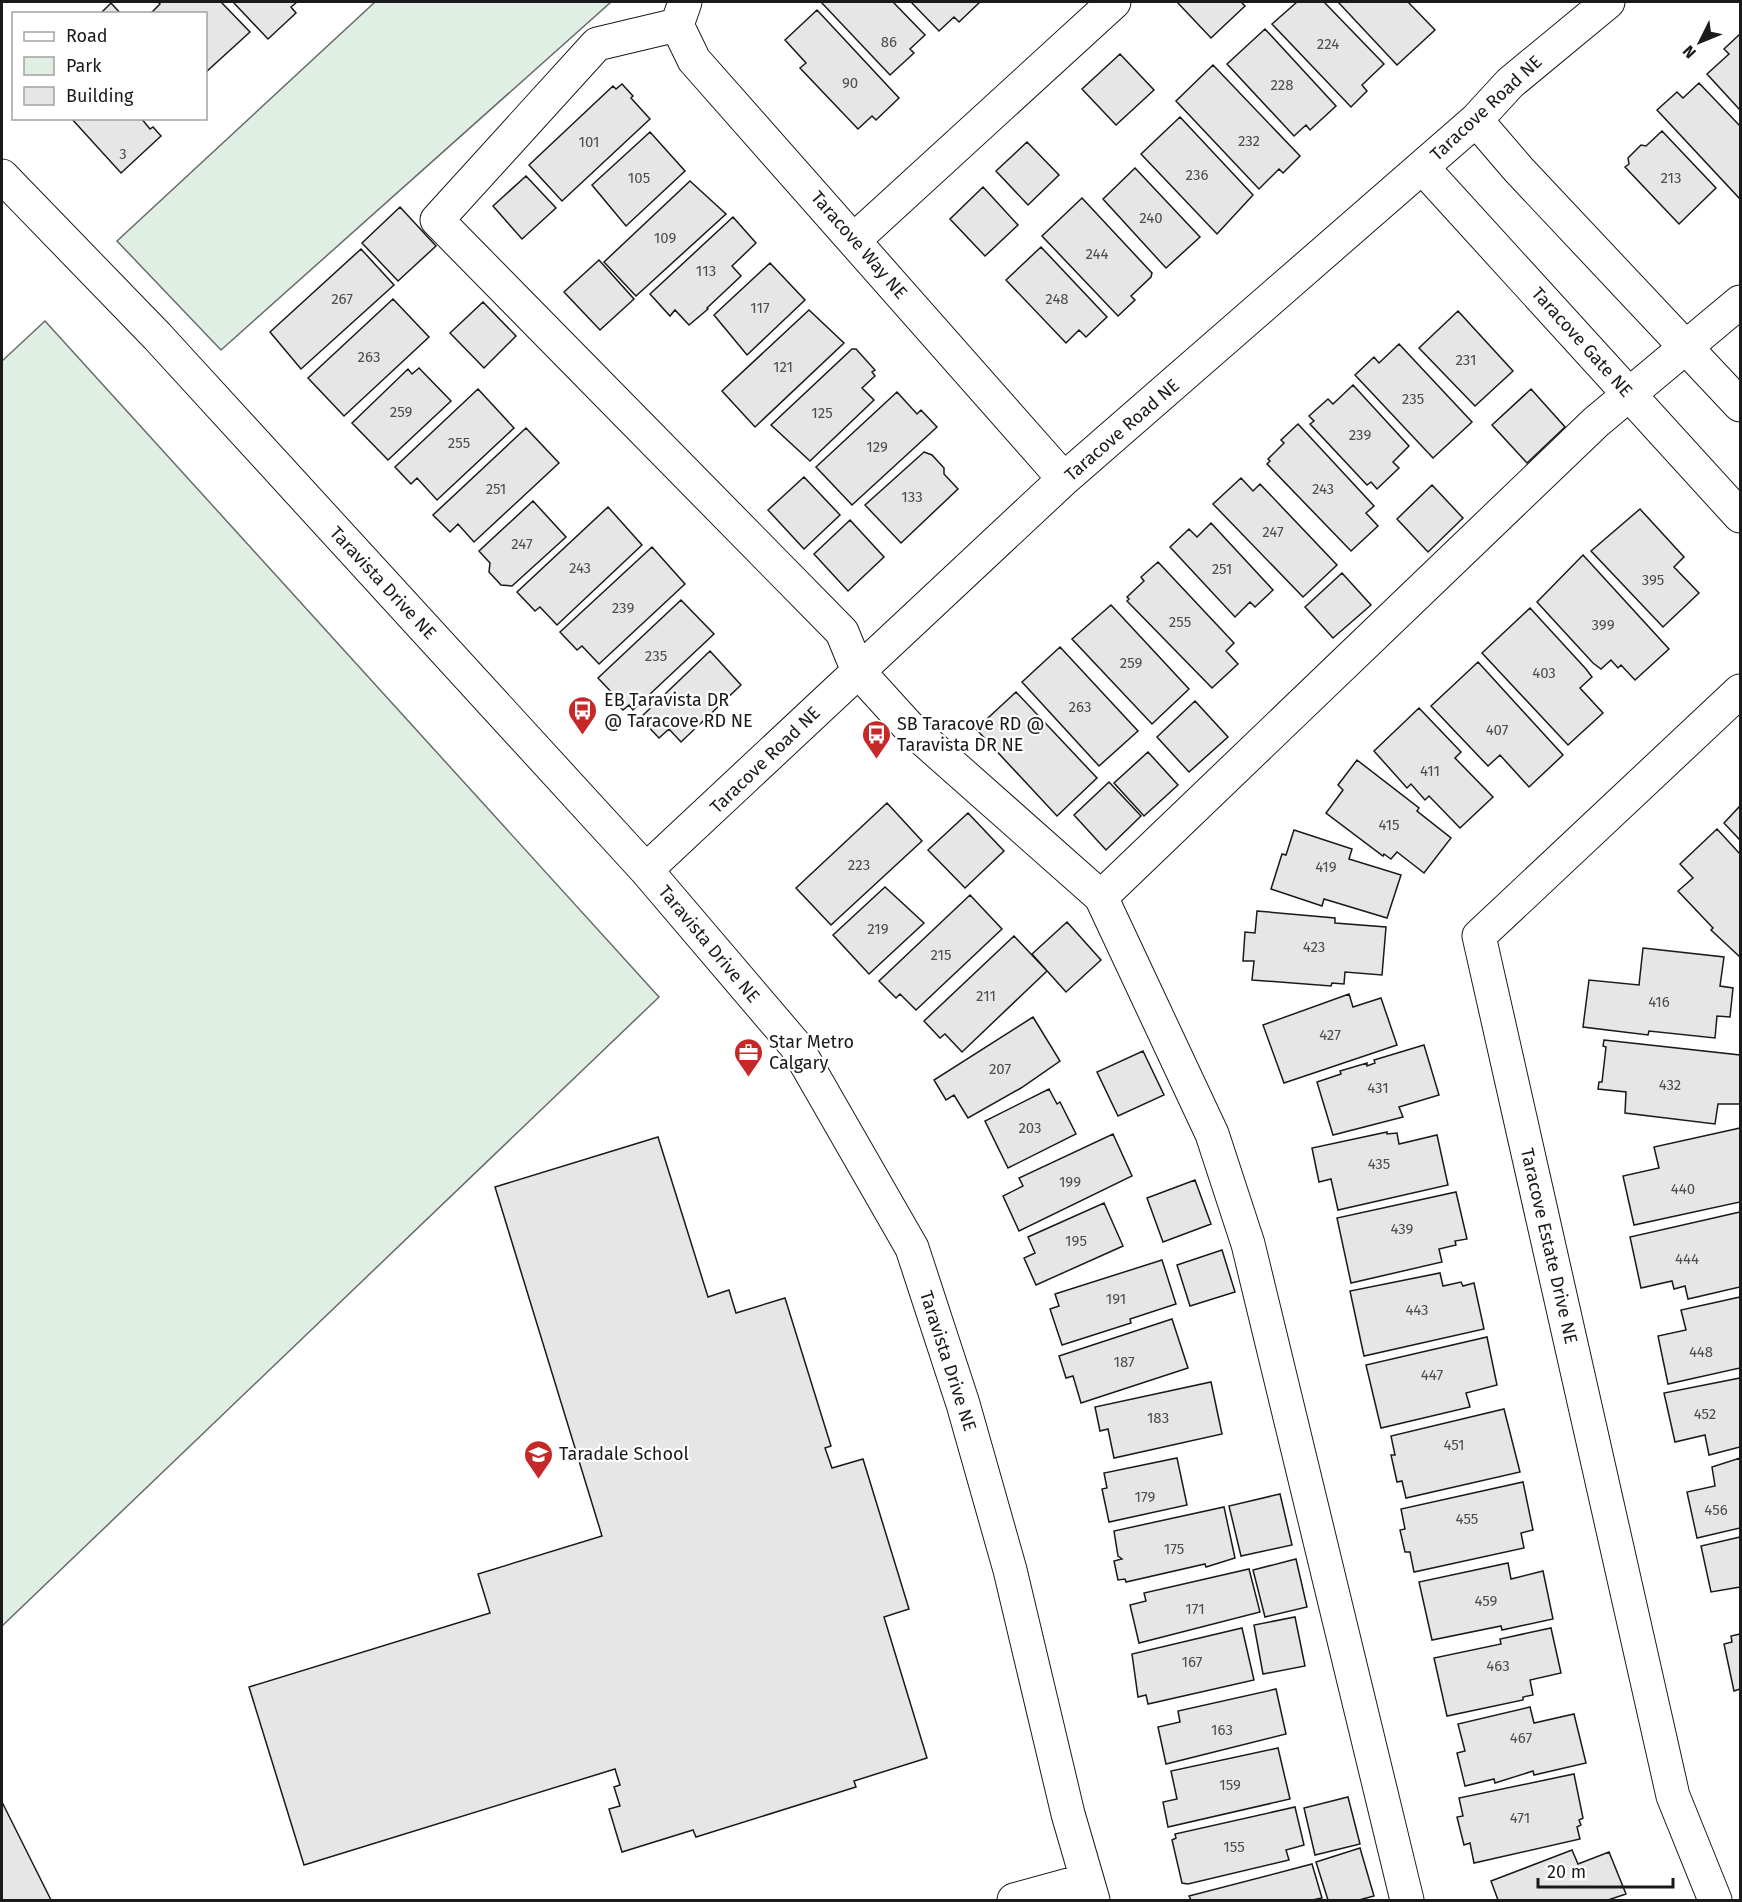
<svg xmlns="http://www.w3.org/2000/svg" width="1742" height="1902" font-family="'Fira Sans',sans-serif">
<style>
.green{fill:#e0efe3;stroke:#6a6a6a;stroke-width:1.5}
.building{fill:#e6e6e6;stroke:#1a1a1a;stroke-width:1.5}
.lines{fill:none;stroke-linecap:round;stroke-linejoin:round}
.minor-casing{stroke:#1a1a1a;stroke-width:35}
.minor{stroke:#fff;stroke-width:33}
.labels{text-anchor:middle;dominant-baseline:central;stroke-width:4.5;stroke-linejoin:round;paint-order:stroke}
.number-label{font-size:15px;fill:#4d4d4d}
.street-label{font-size:18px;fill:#1a1a1a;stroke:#fff}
.poi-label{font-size:18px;fill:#1a1a1a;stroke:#fff;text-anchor:start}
</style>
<rect width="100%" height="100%" fill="#fff"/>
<!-- green -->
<path class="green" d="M375,2H611L221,350L117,241Z
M45,321L659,997L2,1626V361Z"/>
<!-- building -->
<path class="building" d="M158,2H221L250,32L206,72V14H150L160,4Z
M233,2H297L291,7L296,13L268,39Z
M821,2H893L925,35L910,49L914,53L890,75Z
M911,2H980L959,22L954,17L939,31Z
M1177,2H1241L1245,6L1211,38Z
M1297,2H1324L1384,64L1362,85L1367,91L1351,107L1272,24Z
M1338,2H1408L1435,30L1397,65Z
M111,3L121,14H100Z
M817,10L899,98L876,120L872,116L858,129L800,68L806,63L785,40Z
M1265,29L1336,106L1310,130L1306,125L1294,136L1227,64Z
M1740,34V110L1707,74L1729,54L1724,49Z
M1120,54L1154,90L1116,125L1082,89Z
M1213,65L1300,156L1283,173L1279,169L1259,189L1176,101Z
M1699,83L1740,126V199L1657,110L1677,92L1683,98Z
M622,84L633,96L631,98L650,119L562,201L529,165L613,86L616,89Z
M1180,117L1253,195L1217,234L1141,154Z
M71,118H141L150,129L153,127L161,136L121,173Z
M1662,131L1716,188L1679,224L1625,167L1629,164L1628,158L1641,145L1646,146Z
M650,132L685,171L626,226L592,185Z
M1027,142L1059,175L1028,205L996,171Z
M1135,168L1200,237L1166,268L1103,199Z
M526,176L556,208L522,239L493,206Z
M690,181L726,214L636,296L604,262Z
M983,187L1018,225L985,256L950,219Z
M1082,198L1152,273L1151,277L1131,296L1135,300L1118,316L1042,236Z
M400,207L436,246L398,281L362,243Z
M733,217L756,243L732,266L741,276L707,308L708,309L689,325L675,310L670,316L650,294Z
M1041,247L1107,317L1086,337L1079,330L1066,343L1006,280Z
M361,249L394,285L301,369L270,332Z
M599,260L634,299L600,330L564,292Z
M770,263L805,300L747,355L714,315Z
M393,299L429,337L344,416L308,378Z
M483,302L516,336L484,368L450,333Z
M809,310L844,343L755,427L722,391Z
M1458,311L1513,371L1475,406L1419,348Z
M1399,344L1472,422L1433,458L1355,375L1374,357L1379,363Z
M852,349H856L875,370L872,372L875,376L862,388L874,400L810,461L771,425Z
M419,368L451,401L388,460L352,423L408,369L412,374Z
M1353,385L1409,446L1393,462L1399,468L1377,489L1371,482L1367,485L1310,424L1314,421L1309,416L1328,399L1333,404Z
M478,389L514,428L437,500L417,478L411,484L395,467Z
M1531,389L1565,427L1527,463L1492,425Z
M897,392L917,414L921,410L937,427L852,505L816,467Z
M1298,424L1374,506L1366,513L1378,526L1351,551L1267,464L1270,461L1268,459L1284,443L1281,440Z
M526,428L559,463L474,542L458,524L450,532L433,515Z
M924,452L932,455L944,468V474L958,489L901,543L865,505Z
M804,477L840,515L804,549L768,510Z
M1241,478L1253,491L1260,484L1337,565L1303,597L1213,504Z
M1432,485L1463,518L1428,552L1397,519Z
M533,501L566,537L512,586L501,585L489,572L490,563L479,551Z
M608,507L642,545L557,625L540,607L535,611L517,592Z
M1640,509L1684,557L1674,567L1699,593L1663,627L1591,551Z
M850,520L884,557L848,591L814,554Z
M1211,523L1273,590L1255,607L1250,602L1235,617L1170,547L1189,529L1197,537Z
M652,547L685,584L599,664L582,646L577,650L560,632Z
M1583,555L1669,649L1635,680L1621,665L1618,668L1611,660L1601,669L1593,663L1537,602Z
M1158,562L1234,643L1226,651L1238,664L1212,688L1127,601L1129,599L1127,597L1144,581L1141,577Z
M1342,573L1371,605L1333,638L1305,607Z
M681,600L714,634L633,710L629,705L623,710L612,699L615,696L598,678Z
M1111,605L1189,689L1152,724L1072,639Z
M1530,608L1586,669L1592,677L1580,688L1603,713L1568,745L1482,653Z
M1060,647L1138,731L1099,766L1022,682Z
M710,651L741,685L681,742L669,729L659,738L640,718Z
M1478,662L1563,755L1529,787L1500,755L1488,766L1431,706Z
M1016,692L1097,778L1057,816L976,729Z
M1195,701L1228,737L1189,772L1157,737Z
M1419,708L1461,752L1455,758L1493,797L1460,828L1429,796L1425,800L1411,784L1407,788L1374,751Z
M1148,752L1178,785L1144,816L1114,783Z
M1357,760L1419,808L1417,811L1451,838L1424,873L1397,852L1391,859L1384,854L1383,856L1326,813L1343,790L1338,785Z
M1109,782L1141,816L1106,850L1074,815Z
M887,803L922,841L831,925L796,888Z
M1740,806V840L1724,823Z
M968,813L1004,851L965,888L928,850Z
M1717,829L1740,854V957L1711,930L1713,928L1678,891L1693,878L1680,864Z
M1294,830L1352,849L1349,859L1401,875L1387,918L1324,899L1322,906L1271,889L1282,854L1286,855Z
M885,887L924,923L869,974L833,935Z
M970,895L1002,929L916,1010L900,994L896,998L879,981Z
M1257,911L1335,918V923L1386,927L1382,975L1345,972L1344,984L1332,983L1331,986L1252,980L1254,961H1243L1245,932L1255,933Z
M1067,922L1101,960L1066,992L1032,954Z
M1014,936L1047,971L962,1052L945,1034L940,1038L924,1021Z
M1643,948L1724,957L1720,986L1733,988L1730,1017L1717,1016L1715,1038L1649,1031L1648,1035L1583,1027L1589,980L1639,985Z
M1349,994L1353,1007L1381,998L1397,1045L1284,1083L1263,1025Z
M1033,1017L1060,1061L1021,1088L968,1118L954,1095L946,1100L934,1080Z
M1604,1040L1740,1055V1104H1718L1715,1124L1625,1113L1626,1092L1598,1089L1599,1082H1602L1606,1047L1603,1046Z
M1424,1045L1439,1095L1399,1107L1403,1117L1333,1135L1317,1082L1341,1074L1340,1071L1367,1063V1066L1375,1063L1374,1060Z
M1143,1051L1164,1095L1118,1116L1097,1072Z
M1049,1089L1057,1104L1060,1102L1076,1134L1008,1168L985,1121Z
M1740,1128V1202L1634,1225L1623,1176L1659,1168L1654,1147Z
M1387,1132V1134L1397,1133L1399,1144L1437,1135L1448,1185L1338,1210L1331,1179L1319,1182L1312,1148Z
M1113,1134L1132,1176L1019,1231L1003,1196L1023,1186L1019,1178Z
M658,1137L708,1297L729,1290L736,1313L785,1298L831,1446L825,1448L832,1468L863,1459L909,1609L884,1617L927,1758L854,1781L856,1787L696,1837L693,1830L622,1852L609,1809L620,1806L614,1787L620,1785L615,1769L304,1865L249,1687L490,1613L478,1574L602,1536L495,1187Z
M1195,1180L1211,1224L1163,1242L1147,1198Z
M1456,1192L1467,1239L1455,1241L1456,1245L1439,1249L1442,1262L1351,1283L1337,1218Z
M1104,1203L1123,1246L1036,1285L1024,1258L1035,1253L1028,1237Z
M1740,1212V1287L1688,1299L1685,1286L1674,1289L1672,1281L1641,1288L1630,1237Z
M1222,1250L1235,1292L1190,1306L1177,1265Z
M1162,1260L1176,1304L1130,1319L1131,1323L1062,1345L1050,1309L1059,1306L1055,1294Z
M1440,1273L1443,1286L1461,1282L1463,1286L1474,1283L1484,1329L1364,1356L1350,1291Z
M1740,1297V1368L1668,1384L1658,1336L1686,1330L1681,1310Z
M1172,1319L1188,1368L1081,1403L1073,1376L1066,1378L1059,1356Z
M1487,1337L1497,1385L1466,1393L1470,1407L1381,1428L1366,1365Z
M1740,1378V1447L1709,1455L1705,1435L1675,1442L1664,1393Z
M1211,1382L1222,1434L1114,1458L1108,1429L1100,1431L1095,1407Z
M1504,1409L1520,1472L1406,1498L1402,1481L1397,1482L1391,1455H1395L1391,1436Z
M1177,1458L1187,1505L1109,1522L1102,1489L1107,1488L1104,1473Z
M1740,1458V1528L1697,1538L1687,1492L1715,1486L1712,1467Z
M1523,1482L1533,1530L1521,1533L1524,1548L1414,1572L1410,1552H1405L1400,1530L1405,1529L1401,1509Z
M1280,1494L1292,1545L1241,1556L1229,1506Z
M1224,1507L1235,1558L1206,1567L1205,1564L1126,1582L1125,1579L1118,1580L1114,1561L1122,1559L1118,1556L1114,1531Z
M1740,1537V1587L1711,1592L1701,1546Z
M1296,1559L1307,1607L1265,1617L1253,1570Z
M1508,1563L1511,1579L1543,1571L1553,1619L1502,1630L1501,1626L1432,1640L1419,1582Z
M1249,1569L1260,1612L1139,1643L1130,1605L1146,1601L1144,1593Z
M1295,1617L1305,1666L1263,1674L1254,1625Z
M1242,1628L1254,1680L1148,1704L1146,1695L1138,1697L1132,1654Z
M1551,1628L1561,1673L1530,1680L1533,1695L1523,1697V1700L1447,1716L1434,1658L1501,1644L1500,1639Z
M1740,1634V1689L1734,1691L1724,1644L1732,1642L1731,1636Z
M1276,1689L1286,1734L1166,1764L1158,1727L1180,1722L1178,1711Z
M1530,1707L1534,1723L1574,1714L1586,1763L1534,1775L1533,1771L1495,1783L1494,1779L1465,1786L1457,1753L1465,1751L1458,1724Z
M1278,1748L1290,1799L1168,1827L1163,1802L1177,1799L1171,1771Z
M1574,1774L1583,1818L1579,1820L1581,1825L1577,1827L1580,1839L1474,1863L1470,1843L1464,1845L1457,1817L1463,1816L1459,1798Z
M1348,1797L1360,1844L1315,1855L1304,1808Z
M2,1802L51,1900H2Z
M1295,1807L1304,1845L1286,1850L1289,1860L1188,1884L1182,1883L1172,1840L1176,1838L1175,1834Z
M1360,1848L1374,1896L1359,1900H1328L1316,1862Z
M1572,1850L1578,1864L1609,1852L1626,1894L1608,1900H1498L1491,1881Z
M1312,1864L1322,1898L1312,1900H1191L1189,1896Z"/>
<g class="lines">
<defs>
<path id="minor" d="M685,2L677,25L694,60L1064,479
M677,25L597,44L437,220L842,632L858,671L908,726L1101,897L1212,1134L1248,1244L1407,1900
M1476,120L1519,170L1740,405
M1422,167L1740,516
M2,176L157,336L646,870L796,1046L912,1248L963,1404L1010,1570L1068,1814L1093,1900
M854,240L1114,2
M646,870L1064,479L1476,120L1510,83L1608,2
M1101,897L1596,422L1740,302
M1014,1900L1087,1880
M1715,1900L1673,1796L1479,936L1740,691"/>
</defs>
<!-- minor casing -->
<use href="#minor" class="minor-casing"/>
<!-- minor -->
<use href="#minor" class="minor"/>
</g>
<!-- icons -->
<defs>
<symbol id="bus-pin" viewBox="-11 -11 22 30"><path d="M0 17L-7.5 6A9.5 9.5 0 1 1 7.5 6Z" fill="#c62828" stroke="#fff"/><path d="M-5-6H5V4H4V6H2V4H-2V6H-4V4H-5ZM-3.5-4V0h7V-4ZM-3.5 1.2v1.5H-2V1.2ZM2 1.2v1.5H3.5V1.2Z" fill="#fff"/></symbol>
<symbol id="office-pin" viewBox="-11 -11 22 30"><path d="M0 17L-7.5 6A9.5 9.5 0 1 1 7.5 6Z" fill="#c62828" stroke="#fff"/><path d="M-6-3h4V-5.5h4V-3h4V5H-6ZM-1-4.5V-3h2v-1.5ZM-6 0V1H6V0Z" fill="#fff"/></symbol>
<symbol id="school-pin" viewBox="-11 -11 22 30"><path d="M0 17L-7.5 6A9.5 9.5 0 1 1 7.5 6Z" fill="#c62828" stroke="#fff"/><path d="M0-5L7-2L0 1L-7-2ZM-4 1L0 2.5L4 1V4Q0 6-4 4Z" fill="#fff"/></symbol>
</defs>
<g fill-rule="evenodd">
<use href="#bus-pin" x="566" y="694" width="33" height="45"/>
<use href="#bus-pin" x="860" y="718" width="33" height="45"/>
<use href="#office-pin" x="732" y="1036" width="33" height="45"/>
<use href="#school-pin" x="522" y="1438" width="33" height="45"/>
</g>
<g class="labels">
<!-- number labels -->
<g class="number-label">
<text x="889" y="42">86</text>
<text x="1328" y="44">224</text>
<text x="850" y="83">90</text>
<text x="1282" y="85">228</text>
<text x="1249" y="141">232</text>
<text x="589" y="142">101</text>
<text x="123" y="154">3</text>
<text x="1197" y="175">236</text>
<text x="639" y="178">105</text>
<text x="1671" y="178">213</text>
<text x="1151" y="218">240</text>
<text x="665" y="238">109</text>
<text x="1097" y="254">244</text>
<text x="706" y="271">113</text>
<text x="342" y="299">267</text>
<text x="1057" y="299">248</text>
<text x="760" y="308">117</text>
<text x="369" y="357">263</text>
<text x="1466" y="360">231</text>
<text x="783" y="367">121</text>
<text x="1413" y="399">235</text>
<text x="401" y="412">259</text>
<text x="822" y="413">125</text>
<text x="1360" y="435">239</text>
<text x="459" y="443">255</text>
<text x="877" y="447">129</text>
<text x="496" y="489">251</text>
<text x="1323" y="489">243</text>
<text x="912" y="497">133</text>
<text x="1273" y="532">247</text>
<text x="522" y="544">247</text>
<text x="580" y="568">243</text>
<text x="1222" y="569">251</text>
<text x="1653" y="580">395</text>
<text x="623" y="608">239</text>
<text x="1180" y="622">255</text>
<text x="1603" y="625">399</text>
<text x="656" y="656">235</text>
<text x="1131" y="663">259</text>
<text x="1544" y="673">403</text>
<text x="1080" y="707">263</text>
<text x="1497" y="730">407</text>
<text x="1430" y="771">411</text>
<text x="1389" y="825">415</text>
<text x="859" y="865">223</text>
<text x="1326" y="867">419</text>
<text x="878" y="929">219</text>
<text x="1314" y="947">423</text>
<text x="941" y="955">215</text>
<text x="986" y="996">211</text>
<text x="1659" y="1002">416</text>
<text x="1330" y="1035">427</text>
<text x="1000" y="1069">207</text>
<text x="1670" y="1085">432</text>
<text x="1378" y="1088">431</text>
<text x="1030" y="1128">203</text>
<text x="1379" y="1164">435</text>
<text x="1070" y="1182">199</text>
<text x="1683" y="1189">440</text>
<text x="1402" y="1229">439</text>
<text x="1076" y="1241">195</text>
<text x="1687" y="1259">444</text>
<text x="1116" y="1299">191</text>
<text x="1417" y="1310">443</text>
<text x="1701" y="1352">448</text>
<text x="1124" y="1362">187</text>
<text x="1432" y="1375">447</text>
<text x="1705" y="1414">452</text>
<text x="1158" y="1418">183</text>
<text x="1454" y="1445">451</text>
<text x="1145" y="1497">179</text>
<text x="1716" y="1510">456</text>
<text x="1467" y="1519">455</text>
<text x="1174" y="1549">175</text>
<text x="1486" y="1601">459</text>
<text x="1195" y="1609">171</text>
<text x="1192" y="1662">167</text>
<text x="1498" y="1666">463</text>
<text x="1222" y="1730">163</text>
<text x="1521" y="1738">467</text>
<text x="1230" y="1785">159</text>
<text x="1520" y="1818">471</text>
<text x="1234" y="1847">155</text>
</g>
<!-- street labels -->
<g class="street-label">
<text transform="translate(1486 108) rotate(-43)">Taracove Road NE</text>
<text transform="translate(859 245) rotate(49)">Taracove Way NE</text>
<text transform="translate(1582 342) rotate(48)">Taracove Gate NE</text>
<text transform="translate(1122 430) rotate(-41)">Taracove Road NE</text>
<text transform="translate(383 583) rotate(47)">Taravista Drive NE</text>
<text transform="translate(765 760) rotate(-44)">Taracove Road NE</text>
<text transform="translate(709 944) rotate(50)">Taravista Drive NE</text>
<text transform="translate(1549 1246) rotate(77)">Taracove Estate Drive NE</text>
<text transform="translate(948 1361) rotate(72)">Taravista Drive NE</text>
</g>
<!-- poi labels -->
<g class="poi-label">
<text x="604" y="700">EB Taravista DR<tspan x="604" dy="21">@ Taracove RD NE</tspan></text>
<text x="897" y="724">SB Taracove RD @<tspan x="897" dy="21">Taravista DR NE</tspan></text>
<text x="769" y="1042">Star Metro<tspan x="769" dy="21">Calgary</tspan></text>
<text x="559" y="1454">Taradale School</text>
</g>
</g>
<!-- border -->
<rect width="1742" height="1902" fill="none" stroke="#1a1a1a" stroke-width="6"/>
<!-- legend -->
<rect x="12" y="12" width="195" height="108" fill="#ffffff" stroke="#a3a3a3" stroke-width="1.5"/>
<rect x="24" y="32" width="30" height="9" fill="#ffffff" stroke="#a3a3a3" stroke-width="1.5"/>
<text x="66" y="42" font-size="18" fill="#1a1a1a">Road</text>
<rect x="24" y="57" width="30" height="18" fill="#e0efe3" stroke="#a3a3a3" stroke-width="1.5"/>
<text x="66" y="72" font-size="18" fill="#1a1a1a">Park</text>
<rect x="24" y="87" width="30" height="18" fill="#e6e6e6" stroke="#a3a3a3" stroke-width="1.5"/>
<text x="66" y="102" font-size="18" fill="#1a1a1a">Building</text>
<!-- north arrow -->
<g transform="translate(1700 42) rotate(227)" stroke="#ffffff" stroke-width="4.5" paint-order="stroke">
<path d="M0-4.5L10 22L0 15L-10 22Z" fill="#1a1a1a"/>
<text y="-9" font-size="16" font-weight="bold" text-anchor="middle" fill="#1a1a1a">N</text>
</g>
<!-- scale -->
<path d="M1538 1878v9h135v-9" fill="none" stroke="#1a1a1a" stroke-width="3"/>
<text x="1547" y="1878" font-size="18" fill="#1a1a1a" stroke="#ffffff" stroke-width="4.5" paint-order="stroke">20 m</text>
</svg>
